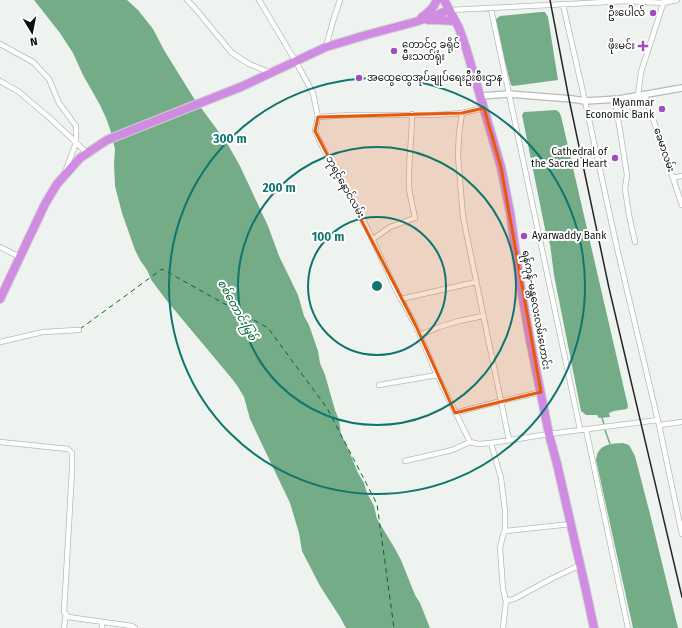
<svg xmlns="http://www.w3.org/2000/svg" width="682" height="628" font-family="'Fira Sans','Noto Sans Myanmar',sans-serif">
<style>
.water{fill:#74ac87}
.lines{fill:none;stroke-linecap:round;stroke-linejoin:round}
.stream{stroke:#74ac87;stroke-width:1.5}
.ferry{stroke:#016639;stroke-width:1;stroke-dasharray:5 4;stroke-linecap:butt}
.minor-casing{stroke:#b7bbb8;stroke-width:6}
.tertiary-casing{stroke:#b7bbb8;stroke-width:8}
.trunk-casing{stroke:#cfcfcf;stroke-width:10}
.minor{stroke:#fff;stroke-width:4.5}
.tertiary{stroke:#fff;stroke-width:5.5}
.trunk{stroke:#d08be3;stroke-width:8}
.rail{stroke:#252726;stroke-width:1.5}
.marked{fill:#e8590c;fill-opacity:0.2;stroke:#e8590c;stroke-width:3;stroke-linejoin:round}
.ring{fill:none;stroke:#0f766e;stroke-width:2}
.poi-dot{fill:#a34dbb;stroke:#fff;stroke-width:1.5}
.labels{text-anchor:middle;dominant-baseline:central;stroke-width:4;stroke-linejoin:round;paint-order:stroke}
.poi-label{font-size:10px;fill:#0d0f0e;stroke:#fff;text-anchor:end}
.street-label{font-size:10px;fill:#0d0f0e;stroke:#fff}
.water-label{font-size:11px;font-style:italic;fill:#016639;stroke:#fff}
.centre{fill:#0f766e;stroke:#fff;stroke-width:2}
.ring-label{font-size:12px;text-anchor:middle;font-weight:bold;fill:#0f766e;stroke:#fff;stroke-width:4;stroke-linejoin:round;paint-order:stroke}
</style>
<rect width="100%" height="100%" fill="#eff3f0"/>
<!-- water -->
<path class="water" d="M34,0H127L138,10L153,29L164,50L193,97L227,143L240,166L268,226L279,256L298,295L304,316L309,325L318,351L320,363L325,375L335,410L339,420L341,434L347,446L358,473L364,483L367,493L374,506L377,519L394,547L401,560L415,595L420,603L430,628H346L340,617L320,586L302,551L299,533L290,503L250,419L244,397L238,387L233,380L167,301L152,281L147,270L140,260L135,250L122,213L115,186L114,163L115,149L110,129L106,118L100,105L83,75L73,53L60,33Z
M541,12H545L548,17L558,80L513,86L511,85L495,24L496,19L500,16Z
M556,110L559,112L561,116L628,406L627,409L614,411L609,413L610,417L599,418L597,415H586L581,411L554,275L550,244L546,234L522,115L524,112Z
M623,443L629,445L635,456L650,514L678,628H633L596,460C598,444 609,444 623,443Z"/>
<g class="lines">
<!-- stream -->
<path class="stream" d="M602,418L604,424
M605,430L610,444"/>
<!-- ferry -->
<path class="ferry" d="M80,329L162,269L268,328L327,408L377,504L394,628"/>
<defs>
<path id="minor" d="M187,0L194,7L232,53L249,64L271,73
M259,0L296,62L313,93L318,117L315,131L324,150L346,187L363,219L397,292L416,326L437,375L470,442
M563,5L585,101L617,248L659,425L682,534
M491,9L580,429
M450,10L628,1L664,3L677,0
M0,44L33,62L49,79L59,103L76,126V143L65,172
M326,47L333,21L340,0
M0,81L19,92L51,119L87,153
M645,95L682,205
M638,96L641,72L664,1
M615,99L627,175L625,189L629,215L635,242
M462,113L459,134L458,156L463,217L509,440
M318,117L350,115H435L462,113L484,108
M673,178L682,176
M373,239L390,227L415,218C413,208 410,197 409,187C408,163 412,139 412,114
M0,247L20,257
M401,299L476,282
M420,335L439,327L459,321L483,316
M0,342L43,332L79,330
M379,385L437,375
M455,413L497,402L541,392
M659,425L682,422
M586,429L628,628
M0,442L68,449L72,453V470L64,612L68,617L132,626L135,628
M491,443L501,478L505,511V531L503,535L500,548L503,589L506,601L503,628
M405,461L452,450L470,442L478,444L491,443L549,434L658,420
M505,531L571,524
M506,601L514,599L551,579L580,565
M64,628L66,614
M102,628V622"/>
<path id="tertiary" d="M480,96L509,94L572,99L585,101L619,99L682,88"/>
<path id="trunk" d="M444,0L459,28L466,48L501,167L510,212L520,283L530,340L549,434L557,464L585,586L594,628
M422,17C428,13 434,7 437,0
M428,20H439L455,21
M0,299L45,204L57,184L80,158L107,140L243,86L326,47L366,35L415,22L450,10"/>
</defs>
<!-- minor casing -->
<use href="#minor" class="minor-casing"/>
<!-- tertiary casing -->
<use href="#tertiary" class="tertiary-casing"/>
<!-- trunk casing -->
<use href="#trunk" class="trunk-casing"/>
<!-- minor -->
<use href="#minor" class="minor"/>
<!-- tertiary -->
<use href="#tertiary" class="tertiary"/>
<!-- trunk -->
<use href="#trunk" class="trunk"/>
<!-- rail -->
<path class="rail" d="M550,0L569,99L609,288L682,597"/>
</g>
<!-- marked area -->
<path class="marked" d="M484,108L501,167L541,392L455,413L416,326L315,131L318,117L462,113Z"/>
<!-- distance rings -->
<g class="ring">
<circle cx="377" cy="286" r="69"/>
<circle cx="377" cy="286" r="139"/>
<circle cx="377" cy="286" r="208"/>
</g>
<!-- markers -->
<g class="poi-dot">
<circle cx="653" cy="13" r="4"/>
<path d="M641 40h4v4h4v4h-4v4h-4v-4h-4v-4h4z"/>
<circle cx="394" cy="51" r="4"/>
<circle cx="359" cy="78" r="4"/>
<circle cx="662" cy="109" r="4"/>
<circle cx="615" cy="158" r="4"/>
<circle cx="524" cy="236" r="4"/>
</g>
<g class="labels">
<!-- poi labels -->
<g class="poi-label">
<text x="645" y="13">ဦးပေါလ်</text>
<text x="402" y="45" text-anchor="start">တောင်ငူ ခရိုင်<tspan x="402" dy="12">မီးသတ်ရုံး</tspan></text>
<text x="635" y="46">ဖိုးမင်း</text>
<text x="367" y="78" text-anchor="start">အထွေထွေအုပ်ချုပ်ရေးဦးစီးဌာန</text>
<text x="654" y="103">Myanmar<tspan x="654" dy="12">Economic Bank</tspan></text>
<text x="607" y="152">Cathedral of<tspan x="607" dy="12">the Sacred Heart</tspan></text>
<text x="532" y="236" text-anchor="start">Ayarwaddy Bank</text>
</g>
<!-- street labels -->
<g class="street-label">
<text transform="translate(664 150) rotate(71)">ခေမာလမ်း</text>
<text transform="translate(345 187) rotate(61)">ဘုရင့်နောင်လမ်း</text>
<text transform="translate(536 310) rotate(80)">ရန်ကုန်-မန္တလေးလမ်းဟောင်း</text>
</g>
<!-- water labels -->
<g class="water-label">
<text transform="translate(237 310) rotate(61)">စစ်တောင်းမြစ်</text>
</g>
</g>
<circle cx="377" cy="286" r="6" class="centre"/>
<g class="ring-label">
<text x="230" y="143">300 m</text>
<text x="279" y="192">200 m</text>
<text x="328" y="241">100 m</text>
</g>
<!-- north arrow -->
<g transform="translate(32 32) rotate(170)" stroke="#ffffff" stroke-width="3" paint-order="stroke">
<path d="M0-3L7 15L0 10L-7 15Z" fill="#0d0f0e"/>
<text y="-6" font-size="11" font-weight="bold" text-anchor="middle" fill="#0d0f0e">N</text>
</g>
</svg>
